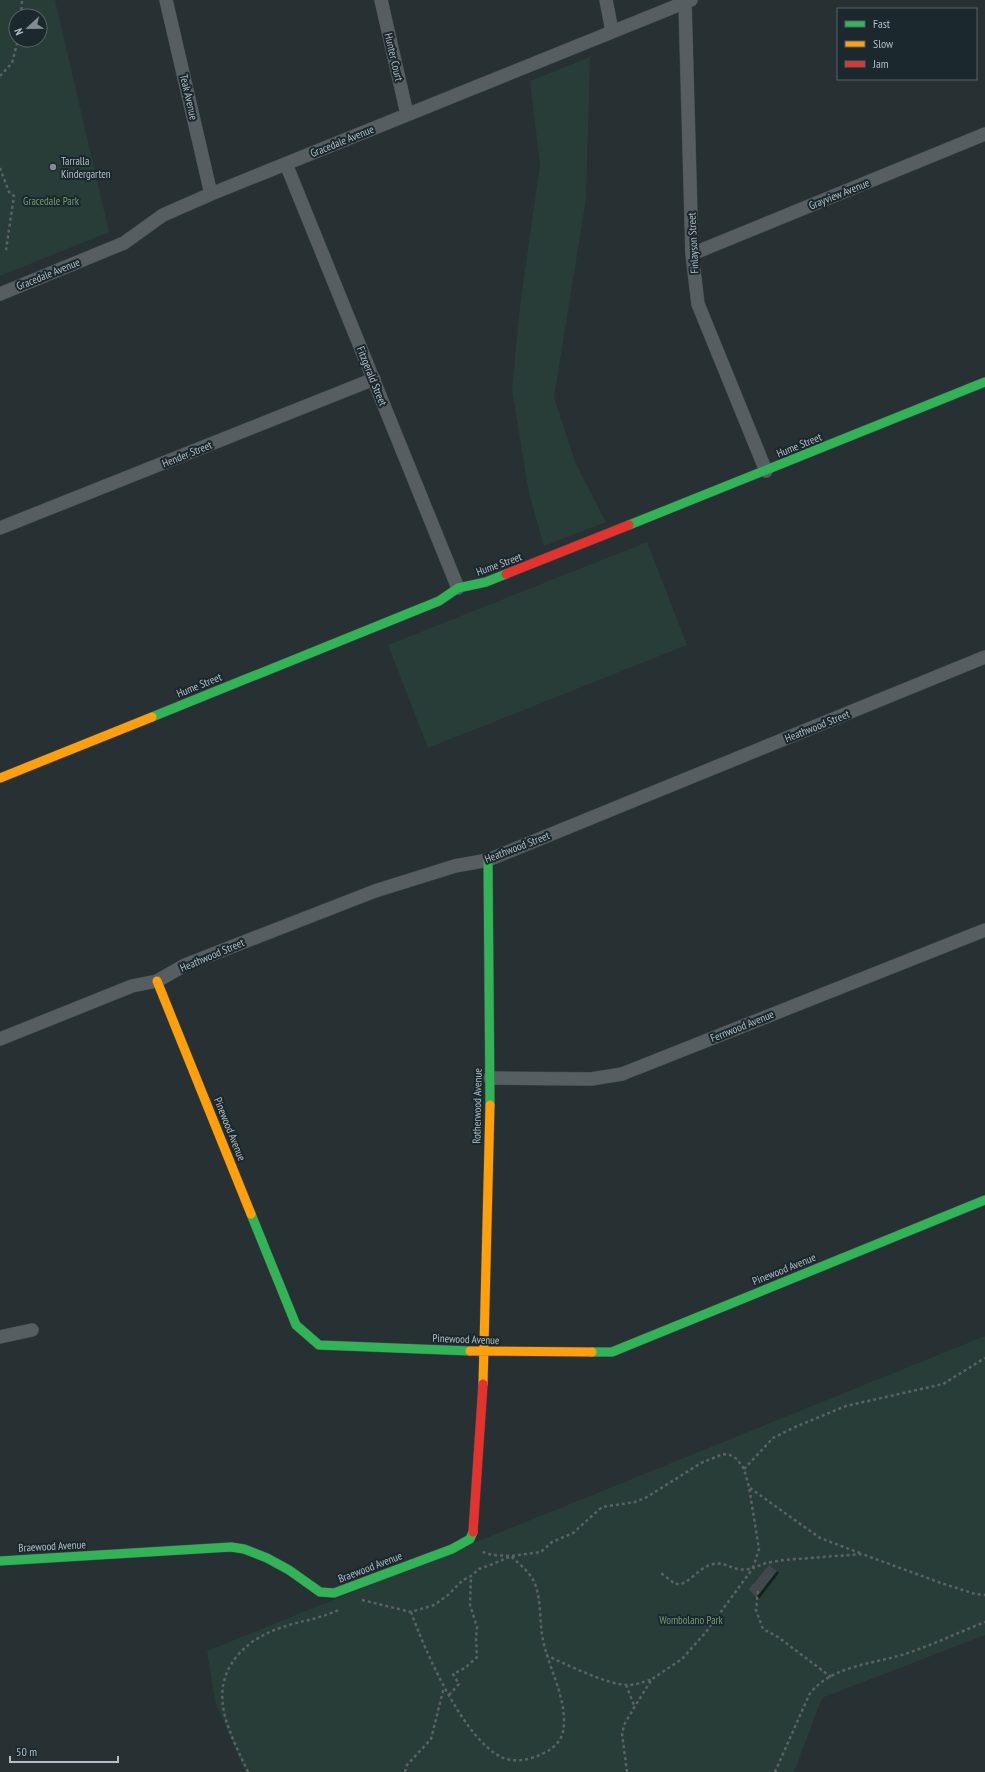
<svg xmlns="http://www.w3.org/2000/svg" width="985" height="1772" font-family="'PT Sans Narrow',sans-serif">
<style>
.green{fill:#283d38;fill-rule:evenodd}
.shadow{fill:#0007}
.building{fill:#41484b}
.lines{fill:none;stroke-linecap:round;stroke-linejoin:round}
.street-casing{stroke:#454b4e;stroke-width:14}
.fast-casing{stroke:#454b4e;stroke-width:10}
.slow-casing{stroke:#454b4e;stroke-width:10}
.jam-casing{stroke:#454b4e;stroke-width:10}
.path{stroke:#5b6266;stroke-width:2.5;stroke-dasharray:3 3;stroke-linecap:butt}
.street{stroke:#575e62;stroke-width:13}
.fast{stroke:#30b455;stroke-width:9}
.slow{stroke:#ff9f0a;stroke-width:9}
.jam{stroke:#e5322d;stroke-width:9}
.poi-dot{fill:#818c92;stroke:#1b282d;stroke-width:1.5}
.labels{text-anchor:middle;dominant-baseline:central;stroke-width:4;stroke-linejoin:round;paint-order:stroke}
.street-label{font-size:11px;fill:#b1bec5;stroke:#1b282d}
.poi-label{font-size:11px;fill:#b1bec5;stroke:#1b282d;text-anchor:start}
.park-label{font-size:11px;fill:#729a70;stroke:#1b282d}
</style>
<rect width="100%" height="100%" fill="#273033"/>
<!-- green -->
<path class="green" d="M0,0H55L109,232L0,276ZM16,16H40V40H16Z
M590,57L586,199L554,397L575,462L606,522L544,546L529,493L512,390L520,306L540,165L530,81Z
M647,542L687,645L428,748L388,645Z
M985,1336V1635L822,1698L794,1772H245L215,1701L207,1651Z"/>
<!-- shadow -->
<path class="shadow" d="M772,1567L779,1573L759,1599L751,1589Z"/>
<!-- building -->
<path class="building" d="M769,1565L777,1571L756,1598L749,1589Z"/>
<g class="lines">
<defs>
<path id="street" d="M166,0L211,194
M381,0L407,114
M606,0L612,31
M685,2L692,254L698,304L766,471
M286,164L458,588
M692,254L985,134
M0,294L124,243L163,215L211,194L691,0
M0,528L374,379
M0,1039L132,986L157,981L185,965L375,891L455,866L488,860L985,657
M490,1078L591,1079L622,1074L985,930
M0,1337L32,1330"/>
<path id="fast" d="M629,525L985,382
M152,717L439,601L458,588L486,582L506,574
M488,860L490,1105
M251,1214L296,1325L319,1345L470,1351
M592,1352H612L985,1200
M0,1561L231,1547L244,1549L267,1558L289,1570L320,1592L334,1593L452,1549L470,1539L473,1532"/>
<path id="slow" d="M0,778L152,717
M157,981L251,1214
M470,1351L592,1352
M483,1384L490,1105"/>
<path id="jam" d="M506,574L629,525
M473,1532L483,1384"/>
</defs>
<!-- street casing -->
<use href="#street" class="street-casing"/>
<!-- fast casing -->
<use href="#fast" class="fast-casing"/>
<!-- slow casing -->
<use href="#slow" class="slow-casing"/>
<!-- jam casing -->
<use href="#jam" class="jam-casing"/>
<!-- path -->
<path class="path" d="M21,16L22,0
M0,76L12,63L18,40
M0,168L9,192L14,196L6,250
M744,1469L773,1438L795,1427L846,1406L943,1384L985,1358
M750,1488L820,1538L860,1553
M758,1591L756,1610L763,1629L778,1637L831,1677
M362,1600L411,1612L434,1605L448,1595L463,1580L471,1576L479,1569L493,1564L511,1556L541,1552L552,1542L573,1533L602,1507L635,1502L647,1497L701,1463L723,1454L730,1455L737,1459L744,1469L749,1487L759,1549L753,1568C733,1574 729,1561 713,1564C700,1567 692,1580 681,1584H675L661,1573
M411,1612C425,1651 463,1738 501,1757C513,1763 530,1760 542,1754C557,1747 564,1738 564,1722C564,1692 549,1669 543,1640C539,1623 542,1593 532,1578C527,1570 518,1563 511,1556L492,1555L480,1551
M546,1655C565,1664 608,1685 628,1685C636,1685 644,1682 652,1679
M626,1685L634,1705
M449,1695L459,1684L453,1674L465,1668L477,1657L476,1639L477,1627L470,1605L471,1576
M248,1772C231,1734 206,1694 237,1656C249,1642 263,1634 280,1628C299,1621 320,1619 338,1610
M405,1772L407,1765L431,1739L443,1691L445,1688
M627,1772L622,1734L624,1725L635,1706L652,1679L682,1659L706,1632L753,1568L766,1563L784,1560L862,1554L941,1583L975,1594L985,1595
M775,1772L809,1695C831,1664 878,1664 911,1652C936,1643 960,1632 985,1622"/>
<!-- street -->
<use href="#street" class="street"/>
<!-- fast -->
<use href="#fast" class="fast"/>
<!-- slow -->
<use href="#slow" class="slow"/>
<!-- jam -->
<use href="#jam" class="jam"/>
</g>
<!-- markers -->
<circle class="poi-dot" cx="53" cy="167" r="4"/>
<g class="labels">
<!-- street labels -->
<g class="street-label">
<text transform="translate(394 57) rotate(77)">Hunter Court</text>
<text transform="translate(189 97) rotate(77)">Teak Avenue</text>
<text transform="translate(342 141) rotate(-22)">Gracedale Avenue</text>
<text transform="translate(839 194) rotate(-22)">Grayview Avenue</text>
<text transform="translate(693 243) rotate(-93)">Finlayson Street</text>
<text transform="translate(48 274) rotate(-22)">Gracedale Avenue</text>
<text transform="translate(372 376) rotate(68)">Fitzgerald Street</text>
<text transform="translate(799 445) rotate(-22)">Hume Street</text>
<text transform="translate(187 454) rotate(-22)">Hender Street</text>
<text transform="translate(499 564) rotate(-20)">Hume Street</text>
<text transform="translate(199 685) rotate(-22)">Hume Street</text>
<text transform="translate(817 726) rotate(-22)">Heathwood Street</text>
<text transform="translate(517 847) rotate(-21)">Heathwood Street</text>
<text transform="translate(212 955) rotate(-23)">Heathwood Street</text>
<text transform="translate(742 1026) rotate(-22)">Fernwood Avenue</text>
<text transform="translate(477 1106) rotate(-89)">Rotherwood Avenue</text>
<text transform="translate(230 1129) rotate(68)">Pinewood Avenue</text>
<text transform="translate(784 1269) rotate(-22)">Pinewood Avenue</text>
<text transform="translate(466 1339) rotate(2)">Pinewood Avenue</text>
<text transform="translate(52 1546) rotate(-3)">Braewood Avenue</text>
<text transform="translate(370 1567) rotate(-21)">Braewood Avenue</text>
</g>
<!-- poi labels -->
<g class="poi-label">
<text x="61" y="161">Tarralla<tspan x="61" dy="13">Kindergarten</tspan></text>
</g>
<!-- park labels -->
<g class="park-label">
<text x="51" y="201">Gracedale Park</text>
<text x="691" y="1620">Wombolano Park</text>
</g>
</g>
<!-- legend -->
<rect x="837" y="8" width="140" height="72" fill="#1b282d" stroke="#57646a"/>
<rect x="845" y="21" width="20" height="6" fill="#30b455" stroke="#57646a"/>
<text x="873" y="28" font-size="12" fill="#b1bec5">Fast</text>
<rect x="845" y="41" width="20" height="6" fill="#ff9f0a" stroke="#57646a"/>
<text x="873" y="48" font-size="12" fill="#b1bec5">Slow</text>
<rect x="845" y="61" width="20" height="6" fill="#e5322d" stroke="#57646a"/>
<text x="873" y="68" font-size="12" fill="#b1bec5">Jam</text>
<!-- north arrow -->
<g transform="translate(28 28) rotate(248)"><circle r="19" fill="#1b282d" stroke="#57646a"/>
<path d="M0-3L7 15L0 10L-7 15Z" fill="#818c92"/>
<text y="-6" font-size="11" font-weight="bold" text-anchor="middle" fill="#b1bec5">N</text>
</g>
<!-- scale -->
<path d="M10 1756v6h108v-6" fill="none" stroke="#b1bec5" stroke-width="2"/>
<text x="16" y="1756" font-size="12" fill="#b1bec5" stroke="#1b282d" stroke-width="3" paint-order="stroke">50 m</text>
</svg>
